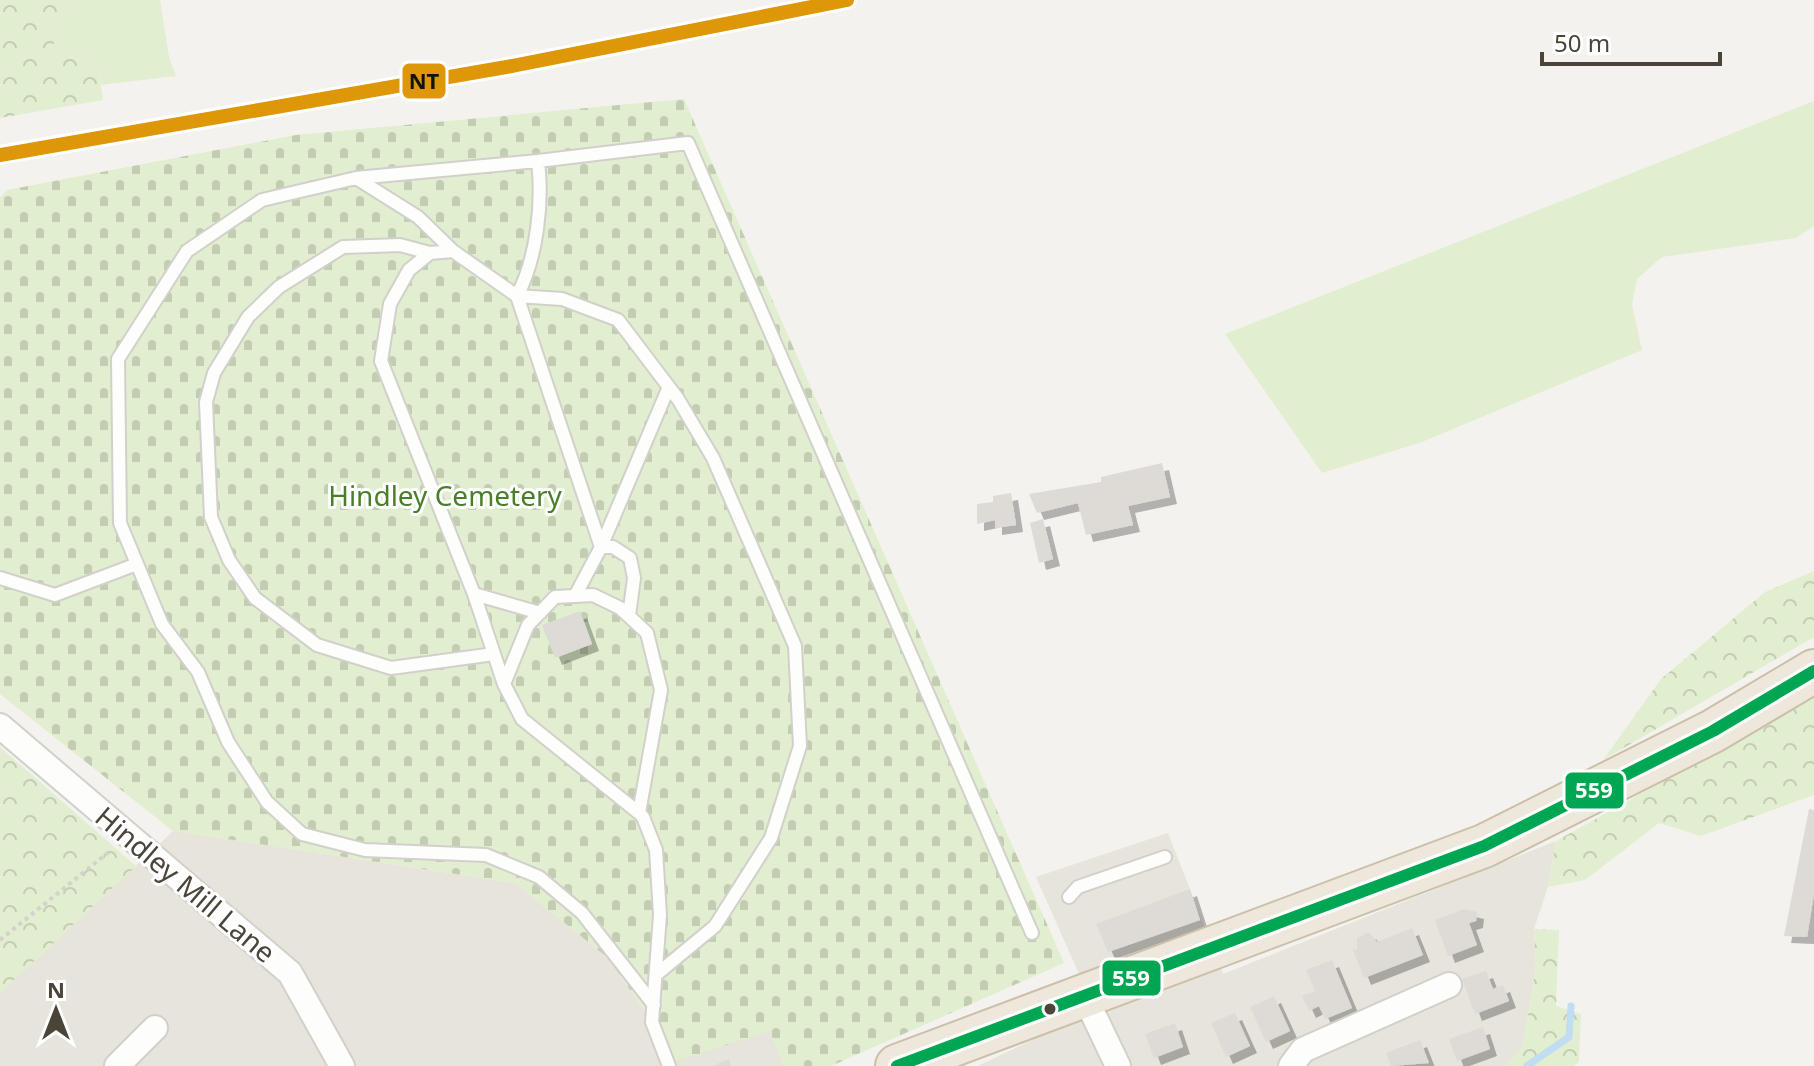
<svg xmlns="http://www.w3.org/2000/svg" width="1814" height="1066" font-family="'Noto Sans',sans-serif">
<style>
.residential{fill:#e7e4dc}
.green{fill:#e1eecf}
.forest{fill:url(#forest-crowns)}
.cemetery{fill:url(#cemetery-stones)}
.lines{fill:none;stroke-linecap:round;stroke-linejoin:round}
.stream{stroke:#c0ddf1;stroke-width:7}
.building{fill:#dedbd6;filter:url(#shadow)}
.lane-casing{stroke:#d2d0cb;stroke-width:16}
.street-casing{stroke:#d2d0cb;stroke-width:28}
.highway-casing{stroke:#ccbfa9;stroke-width:46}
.path{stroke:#d3d2cc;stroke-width:4;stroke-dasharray:4 4;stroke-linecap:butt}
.lane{stroke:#fdfdfc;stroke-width:12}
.street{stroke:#fdfdfc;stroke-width:24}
.highway{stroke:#ede8db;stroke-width:42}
.bus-1-casing{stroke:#fff;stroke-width:18}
.bus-1{stroke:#00a651;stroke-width:12}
.rail-1-casing{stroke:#fff;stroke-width:20}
.rail-1{stroke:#dd9709;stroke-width:14}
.bus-dot{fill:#4b4439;stroke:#fff;stroke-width:3}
.labels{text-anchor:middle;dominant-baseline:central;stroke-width:6;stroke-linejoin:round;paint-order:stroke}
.park-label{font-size:28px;fill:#4a7f2a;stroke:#fff}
.street-label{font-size:28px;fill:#4b4439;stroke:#fff}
.line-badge{stroke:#fff;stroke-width:3}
.badge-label{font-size:22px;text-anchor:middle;font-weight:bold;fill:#fff}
.pale-badge-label{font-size:22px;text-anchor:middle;font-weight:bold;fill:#111}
</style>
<defs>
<pattern id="forest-crowns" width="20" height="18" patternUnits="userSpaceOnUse" patternTransform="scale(2)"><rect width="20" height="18" fill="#e1eecf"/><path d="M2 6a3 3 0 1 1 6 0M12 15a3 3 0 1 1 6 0" fill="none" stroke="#c3cdb2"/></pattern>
<pattern id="cemetery-stones" width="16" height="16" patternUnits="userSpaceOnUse" patternTransform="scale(2)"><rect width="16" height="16" fill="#e1eecf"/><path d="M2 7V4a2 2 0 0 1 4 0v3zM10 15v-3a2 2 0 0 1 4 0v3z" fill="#c3cdb2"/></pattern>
<filter id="shadow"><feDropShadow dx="7" dy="7" stdDeviation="0" flood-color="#0004"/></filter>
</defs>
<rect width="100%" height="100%" fill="#f4f2ee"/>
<!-- residential -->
<path class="residential" d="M173,831L515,883L608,958L652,1022L770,1030L784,1066H0V993Z
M1168,833L1223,974L1556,841L1548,887L1534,929L1536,967L1523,1046L1506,1066H978L1095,1010L1036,877Z"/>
<!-- green -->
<path class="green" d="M68,0H160L169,57L176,76L101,85L98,69L52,49Z
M1814,101V226L1796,238L1662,257L1637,279L1632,305L1642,350L1422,442L1322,473L1225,334Z"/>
<!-- forest -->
<path class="forest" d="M0,0H68L52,49L98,69L103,100L0,118Z
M1814,571V637L1603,760L1661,679L1765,592Z
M1814,697V795L1701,836L1659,823L1585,880L1548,887L1556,841Z
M0,747L136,866L0,993Z
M1534,929L1559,930L1556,1006L1581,1014L1579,1062L1574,1066H1506L1523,1046L1536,967Z"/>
<!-- cemetery -->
<path class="cemetery" d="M684,99L1064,963L831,1066H784L770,1031L673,1062L652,1022L608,958L515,883L173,831L0,694V197L7,190L296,135Z"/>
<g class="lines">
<!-- stream -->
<path class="stream" d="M1527,1066L1569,1037L1571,1006"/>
</g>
<!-- building -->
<path class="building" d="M1162,463L1170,497L1128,506L1133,525L1086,535L1078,503L1037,513L1029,494L1101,482V477Z
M1011,493L1016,525L995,528V520L977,524V504L993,502V496Z
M1043,519L1053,559L1039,563L1030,523Z
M580,611L592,644L555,658L542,625Z
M1809,809L1814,810V894L1807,937L1784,936Z
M1190,889L1200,920L1108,952L1096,924Z
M1464,909L1477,912L1476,921L1469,923L1477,945L1448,956L1435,920Z
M1412,928L1423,955L1364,978L1353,950L1357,949V938L1369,932L1377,942Z
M1332,960L1352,1008L1325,1019L1319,1006L1309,1011L1302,996L1315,991L1306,970Z
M1486,971L1493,989L1503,985L1509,1001L1475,1014L1462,979Z
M1274,996L1290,1031L1266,1042L1250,1007Z
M1235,1013L1250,1046L1226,1057L1211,1023Z
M1175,1023L1183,1047L1154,1058L1145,1034Z
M1483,1027L1490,1049L1457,1061L1449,1039Z
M1420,1040L1429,1063L1391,1066L1386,1053Z
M729,1059L731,1066H712Z"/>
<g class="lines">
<defs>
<path id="lane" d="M538,161L688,143L1032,933
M356,178L538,161C543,203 537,258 517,296L453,251L430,253L409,270L390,304L381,361L474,594L504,684
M453,251L418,217L356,178L262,200L187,251L118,359L120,523L162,624L198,672L228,742L267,802L302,834L365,850L486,855L539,877L582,913L654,1005
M430,253L400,245L343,247L279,287L248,317L214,373L206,402L211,517L229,560L255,598L317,645L391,668L494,654
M0,578L55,595L137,564
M474,594L540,613
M575,596L601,547L517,296L562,299L618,320L678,399L713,458L795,646L800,746L771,838L715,926L657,974
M629,616L634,578L630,558L613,547H601L668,389
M639,813L661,690L647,633L620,608L593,595L555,597L528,625L504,684L522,719L639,813L643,817L656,850L660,915L652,1022L669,1066
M1069,897L1078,887L1165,857"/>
<path id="street" d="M0,726L290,973L342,1066
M1084,995L1118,1066
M117,1066L155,1028
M1291,1066L1303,1050L1449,985"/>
<path id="highway" d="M897,1066L1484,846L1713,731L1814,671"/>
</defs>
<!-- lane casing -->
<use href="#lane" class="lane-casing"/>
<!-- street casing -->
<use href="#street" class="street-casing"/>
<!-- highway casing -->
<use href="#highway" class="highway-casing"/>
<!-- path -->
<path class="path" d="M0,940L110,851"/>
<!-- lane -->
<use href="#lane" class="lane"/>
<!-- street -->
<use href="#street" class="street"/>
<!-- highway -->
<use href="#highway" class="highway"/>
<defs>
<path id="bus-1" d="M897,1066L1484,846L1713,731L1814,671"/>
</defs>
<!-- bus-1 casing -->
<use href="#bus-1" class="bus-1-casing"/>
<!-- bus-1 -->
<use href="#bus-1" class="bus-1"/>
<defs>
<path id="rail-1" d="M0,155L512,66L847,0"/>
</defs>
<!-- rail-1 casing -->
<use href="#rail-1" class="rail-1-casing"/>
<!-- rail-1 -->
<use href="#rail-1" class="rail-1"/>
</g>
<!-- markers -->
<circle class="bus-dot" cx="1050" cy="1009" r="7"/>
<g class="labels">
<!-- park labels -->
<g class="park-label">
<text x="445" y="495">Hindley Cemetery</text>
</g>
<!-- street labels -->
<g class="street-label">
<text transform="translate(186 884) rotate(40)">Hindley Mill Lane</text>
</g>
</g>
<g class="line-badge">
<rect x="401" y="62" width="46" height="38" rx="8" fill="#dd9709"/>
<rect x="1564" y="771" width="61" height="39" rx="8" fill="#00a651"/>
<rect x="1101" y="959" width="61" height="38" rx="8" fill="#00a651"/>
</g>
<g class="badge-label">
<text x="1594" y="798">559</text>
<text x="1131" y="986">559</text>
</g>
<g class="pale-badge-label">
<text x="424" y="89">NT</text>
</g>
<!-- north arrow -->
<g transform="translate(56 1010)" stroke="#ffffff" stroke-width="6" paint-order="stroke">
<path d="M0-6L14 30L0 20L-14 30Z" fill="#4b4439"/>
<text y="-12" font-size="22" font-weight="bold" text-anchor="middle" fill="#4b4439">N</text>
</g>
<!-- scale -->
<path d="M1542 52v12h178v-12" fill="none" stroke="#4b4439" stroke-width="4"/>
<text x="1554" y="52" font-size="24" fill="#4b4439" stroke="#ffffff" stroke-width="6" paint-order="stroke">50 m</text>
</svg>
